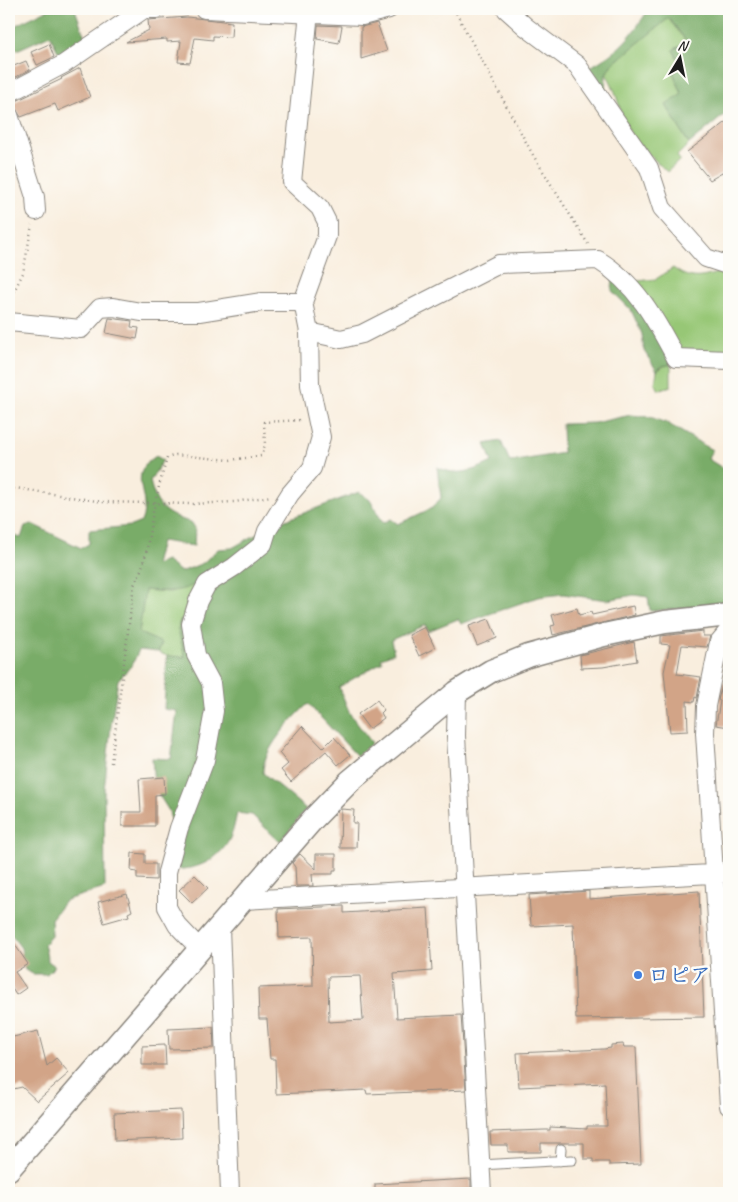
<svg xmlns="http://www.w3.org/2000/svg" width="738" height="1202" font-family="Caveat,'Klee One',sans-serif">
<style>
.green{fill:#97c776;stroke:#5a7249}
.forest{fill:#79ac67;stroke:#4a6442}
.building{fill:#d2a487;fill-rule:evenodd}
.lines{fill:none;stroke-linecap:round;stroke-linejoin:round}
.service-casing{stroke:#8a857d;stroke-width:11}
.minor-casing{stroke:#8a857d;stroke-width:20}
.tertiary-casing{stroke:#8a857d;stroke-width:25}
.path{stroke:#8a857d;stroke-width:2.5;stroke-dasharray:1 4;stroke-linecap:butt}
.service{stroke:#fff;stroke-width:9}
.minor{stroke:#fff;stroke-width:18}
.tertiary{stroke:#fff;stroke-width:22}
.shop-dot{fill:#3f7fe0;stroke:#fdfcf7;stroke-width:2}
.labels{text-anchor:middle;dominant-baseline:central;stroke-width:5;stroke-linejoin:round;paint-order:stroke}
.shop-label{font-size:21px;font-weight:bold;fill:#366cbe;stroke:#fdfcf7;text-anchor:start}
</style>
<rect width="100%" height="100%" fill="#fdfcf7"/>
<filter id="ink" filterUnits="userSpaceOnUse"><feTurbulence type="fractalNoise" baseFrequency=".02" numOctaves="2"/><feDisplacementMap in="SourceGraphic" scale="10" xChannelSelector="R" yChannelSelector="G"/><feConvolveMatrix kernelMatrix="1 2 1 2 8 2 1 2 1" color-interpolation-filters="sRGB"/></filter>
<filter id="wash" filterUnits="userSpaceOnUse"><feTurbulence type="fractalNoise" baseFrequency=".0096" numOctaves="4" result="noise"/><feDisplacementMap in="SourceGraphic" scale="20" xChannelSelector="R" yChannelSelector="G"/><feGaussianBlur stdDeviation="1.12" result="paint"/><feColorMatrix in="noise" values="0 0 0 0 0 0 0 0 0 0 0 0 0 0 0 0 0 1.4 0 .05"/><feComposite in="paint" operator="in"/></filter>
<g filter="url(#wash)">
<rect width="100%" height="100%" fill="#f9eede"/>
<!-- green -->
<path class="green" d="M668,18L687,42L682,67L673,73L683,94L666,105L689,144L677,156L680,160L667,172C653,157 634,144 626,125C618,108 617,89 606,74L611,65Z
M673,268C694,284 706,276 729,269V357L683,354L635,286L638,281L656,279Z
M671,361V386L659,390L655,383L657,371Z
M202,580L200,622L180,620L178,629L185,657L167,656L158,652L161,643L139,633L144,590L170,592Z"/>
<!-- forest -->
<path class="forest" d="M49,9H75L86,40L60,56L50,35L17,50L9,44L12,27Z
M649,9H729V111L689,144L666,105L682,94L673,73L682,67L673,50L687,42L669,18L611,65L606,74L605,95L588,68C620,51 629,39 649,9Z
M613,277L630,291L671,361L669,365L662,366L657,371L644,351L642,334L631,310L612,291Z
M631,415L650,417L667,423L712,450L708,459L729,472V605L650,611L648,597L634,595L607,600L563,594L538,597L461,624L458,619L428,631L425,625L391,640L394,653L381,658L382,662L339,687L350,714L372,743L357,756L308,704C291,720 262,750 263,773L306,809L280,842L252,815L237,813C235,821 234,829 231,836C220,862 191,873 165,868L173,834L169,811L154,787L152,758L171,759L177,711L164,709L167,656L185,657L178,629L180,620L200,622L202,580C184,593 166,592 145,590L139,633L162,643L158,652L139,650L132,665L118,680L111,726L104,790L105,888L66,900L51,919L52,935L44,944L48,961L55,966L47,974H33L25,970L21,948L9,932V534L21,538L25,526L32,524L81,548L89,544V530L131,526L141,522C153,494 124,477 156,456L163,460L150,481C157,510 166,514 192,523L195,528L194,546L161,541L155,565L166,561L181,572L203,563L218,549L232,548L275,524L359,492L370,500L383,523L391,519L398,524L432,508L441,498L437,467C457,477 473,471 492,462L485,444L501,441L510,462L563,453L562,424L594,423Z"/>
<g id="blocks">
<!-- building -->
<path class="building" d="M187,17L232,22L231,37L213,36V40L195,38L190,63L178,62L181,41L167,42V39L126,42L149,30L148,20Z
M377,23L387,51L361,59V27Z
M318,25L342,26L339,43L317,39Z
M49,44L54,57L37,65L31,52Z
M26,61L30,70L12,79L9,68Z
M80,68L90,97L58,111L55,104L21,117L12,103L62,79L61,78Z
M729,120V169L710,180L687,152Z
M109,318L132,321L131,327L139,328L137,339L106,333Z
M633,606L635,615L553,635L551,626L555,625L552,615L577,608L579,615L591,612L592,615Z
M489,619L497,638L477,646L469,626Z
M425,627L435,648L419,656L409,635Z
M703,631V636H710L707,647L682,645L677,674L701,677L697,698L695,697L694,702L687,701L688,731L670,732L664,672L670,645L661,644V636Z
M634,642L637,661L603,667L581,668L580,655Z
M723,682H729V727L716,725L720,701L718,700Z
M377,700L384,710L381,713L384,718L369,729L358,714Z
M302,726L323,748L334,737L350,755L338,765L326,751L291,782L281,770L288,764L279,753Z
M164,777L165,794L155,795V826H122V812H141L139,779Z
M341,809L354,810L353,823H357L356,848H340Z
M132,853L145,854V864H156V880L137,879V872L131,871Z
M300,854L316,869V854H336V870H333V874H312L313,886H296L295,867L292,863Z
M195,875L208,888L192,903L179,890Z
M589,891V899L699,891L704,1017L576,1019L573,924L531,926L529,895Z
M127,894L132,911L128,913L129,916L104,923L98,902Z
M344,906V913L428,908L432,971L394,974L397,1018L461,1015L466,1090L367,1094L366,1090L276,1094L275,1059H270L267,1019H259L258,988L313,986L312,937L279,938L278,909ZM360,976L363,1020L329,1022L328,977Z
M9,936L28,964L15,972L26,988L16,995L9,984Z
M213,1027L214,1048L169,1049L168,1029Z
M38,1031L47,1066L56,1058L69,1073L37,1101L22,1087L9,1090V1038Z
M623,1044L624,1047H636L641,1164L609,1165V1162H593V1159H584V1143H541V1152H508V1145H491L490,1132L545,1130H550V1127L587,1129V1126H607L605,1083L519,1087L517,1053L604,1049L611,1048V1045Z
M165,1045L166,1065H142V1046Z
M181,1110L182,1138L115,1141L114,1113Z
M471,1179V1193H375V1184Z"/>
</g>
</g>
<g filter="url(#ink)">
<use href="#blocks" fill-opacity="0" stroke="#8a857d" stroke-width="1"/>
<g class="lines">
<defs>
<path id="service" d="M560,1161L561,1149
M480,1165L572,1160"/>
<path id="minor" d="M204,9L362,16L389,9
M506,9L526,27L577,65L649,168L662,208L706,258L724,264L729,262
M9,93L64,64L144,9H157
M9,115L35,197L36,211
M9,322L81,329L100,308L113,307L141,312H199L262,302H303
M309,332L341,339L362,334L499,264L598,260C636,283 656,320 676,358L729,360
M729,630L719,642L706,706L705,733L729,1106
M457,692L456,736L482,1193
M244,900L729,873
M220,927L230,1193
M200,949L177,925L167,907V872L179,828L205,760L214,711L211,683L196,655L191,624L198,601L207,584L234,567L263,544L267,531L290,494L312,468L321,437L310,385L309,332L303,302L327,236V222L320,208L292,182L309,12"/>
<path id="tertiary" d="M9,1169L313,819L350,781L381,755L457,692L491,671L528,656L604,635L665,622L729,615"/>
</defs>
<!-- service casing -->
<use href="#service" class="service-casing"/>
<!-- minor casing -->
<use href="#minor" class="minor-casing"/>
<!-- tertiary casing -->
<use href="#tertiary" class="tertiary-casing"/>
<!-- path -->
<path class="path" d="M454,9L533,155L588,244
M9,301L23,273L32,225
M9,487L103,502L192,504L235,502L271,496
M111,763L134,585C149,559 148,531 155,503C158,488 163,473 167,458L176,455L230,460L261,456L265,445L264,422L301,420"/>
<!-- service -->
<use href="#service" class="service"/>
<!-- minor -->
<use href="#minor" class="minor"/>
<!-- tertiary -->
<use href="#tertiary" class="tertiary"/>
</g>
</g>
<!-- markers -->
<circle class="shop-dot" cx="638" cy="975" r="5"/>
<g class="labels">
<!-- shop labels -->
<g class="shop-label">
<text x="648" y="975">ロピア</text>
</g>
</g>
<!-- margin -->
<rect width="738" height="1202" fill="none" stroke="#fdfcf7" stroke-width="30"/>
<!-- north arrow -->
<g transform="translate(680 58) rotate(10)" stroke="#fdfcf7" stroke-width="4" paint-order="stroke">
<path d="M0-4L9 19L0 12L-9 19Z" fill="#1c1c1c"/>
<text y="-8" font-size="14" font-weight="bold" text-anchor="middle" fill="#1c1c1c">N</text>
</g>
</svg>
